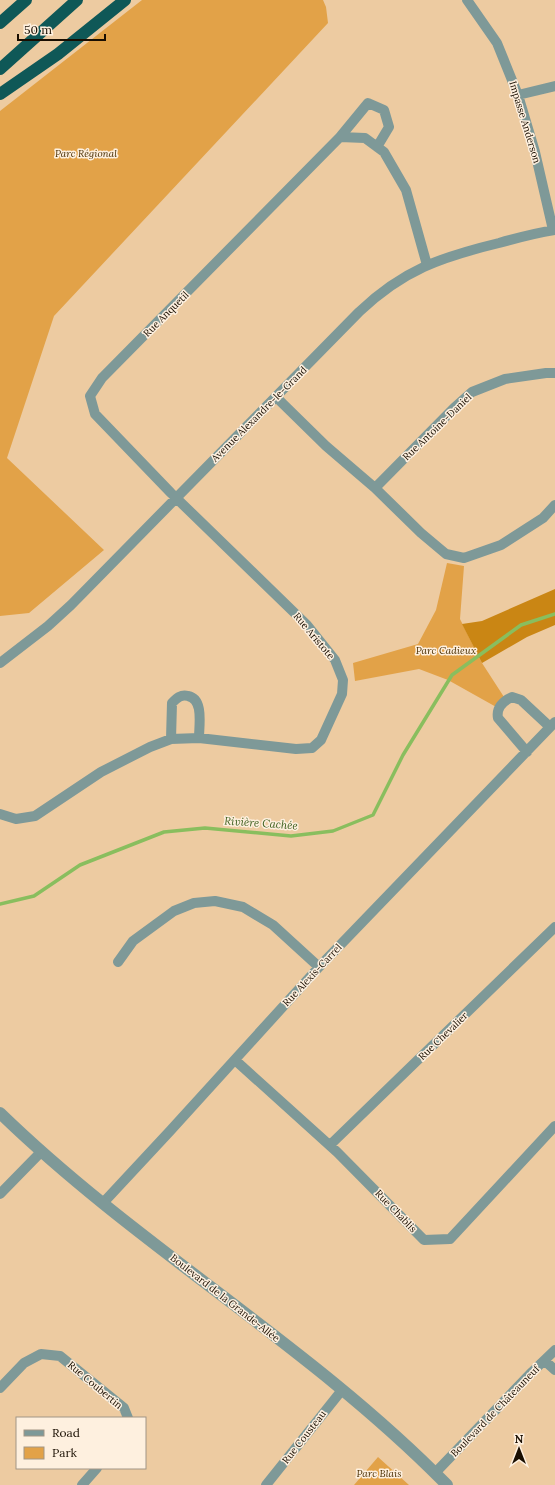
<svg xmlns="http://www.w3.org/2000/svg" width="555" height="1485" font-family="Lora,serif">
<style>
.green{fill:#e2a248}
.forest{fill:#ca8614}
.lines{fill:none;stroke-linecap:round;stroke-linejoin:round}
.stream{stroke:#89be5e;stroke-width:3.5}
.minor{stroke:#7e9998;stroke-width:10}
.tertiary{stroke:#7e9998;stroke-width:12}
.motorway{stroke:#0f5857;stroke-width:12}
.labels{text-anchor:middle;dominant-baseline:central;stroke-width:3;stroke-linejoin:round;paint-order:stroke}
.street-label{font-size:10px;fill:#190e01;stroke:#fef0df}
.park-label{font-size:10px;font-style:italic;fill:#4a2f03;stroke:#fef0df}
.water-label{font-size:11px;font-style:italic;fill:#3d5f1d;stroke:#fef0df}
</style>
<rect width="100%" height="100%" fill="#edcba1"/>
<!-- green -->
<path class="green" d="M142,0H323L326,7L328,23L54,316L7,458L104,550L29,613L0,616V111Z
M447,563L464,566L460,619L482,663L504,697L498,708L448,680L419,669L355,681L353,663L418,644L436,610Z
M378,1457L409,1485H354Z"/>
<!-- forest -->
<path class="forest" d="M555,589V625L527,637L482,663L462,624L482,621Z"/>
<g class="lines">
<!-- stream -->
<path class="stream" d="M0,904L34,896L80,865L164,832L205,828L291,836L333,831L373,815L403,755L452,675L521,625L555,614"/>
<!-- minor -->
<path class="minor" d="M467,0L497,43L518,95L535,152L553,230
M518,95L555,86
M340,137L368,103L384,110L389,127L377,147
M276,397L326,446L375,488L421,533L446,554L464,558L501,545L543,518L555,505
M375,488L454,408L472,392L505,379L546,373H555
M0,663L48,626L71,605L359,312C403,270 441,257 499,243C517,238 536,233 555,230
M171,739L172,703C177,698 181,694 188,696C204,699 199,725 199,738
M527,752L498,718C496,708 503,701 512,697L521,700L550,727
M0,814L16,819L35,816L101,772L150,747L171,739L199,738L296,749L312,748L321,740L342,694L343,680L335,660L307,625L171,493L95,414L90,396L102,378L340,137L365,138L384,152L406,190L427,265
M118,962L133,941L174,911L194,903L215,901L243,907L273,925L319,967
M235,1060L337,1152L424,1240L450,1239L555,1126
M330,1145L555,927
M0,1194L41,1152
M103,1203L170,1131L319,967L555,722
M545,1361L555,1370
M0,1388L24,1363L41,1354L60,1356L124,1408L128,1418
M435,1473L532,1372L555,1350
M82,1485L97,1468
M266,1485L342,1390"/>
<!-- tertiary -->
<path class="tertiary" d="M0,1113C139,1248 311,1346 447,1485"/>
<!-- motorway -->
<path class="motorway" d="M0,23L26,0
M0,69L77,0
M0,94L58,54L125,0"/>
</g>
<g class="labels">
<!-- street labels -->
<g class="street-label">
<text transform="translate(525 122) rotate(73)">Impasse Anderson</text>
<text transform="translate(166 314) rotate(-45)">Rue Anquetil</text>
<text transform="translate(259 414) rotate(-45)">Avenue Alexandre-le-Grand</text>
<text transform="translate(437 427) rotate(-44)">Rue Antoine-Daniel</text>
<text transform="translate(314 636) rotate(50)">Rue Aristote</text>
<text transform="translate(312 975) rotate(-47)">Rue Alexis-Carrel</text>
<text transform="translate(443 1036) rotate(-44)">Rue Chevalier</text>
<text transform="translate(396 1211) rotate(46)">Rue Chablis</text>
<text transform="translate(225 1298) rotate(38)">Boulevard de la Grande-Allée</text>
<text transform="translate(95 1385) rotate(40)">Rue Coubertin</text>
<text transform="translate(495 1411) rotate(-46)">Boulevard de Châteauneuf</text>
<text transform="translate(304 1437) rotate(-52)">Rue Cousteau</text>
</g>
<!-- park labels -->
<g class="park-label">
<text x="86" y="153">Parc Régional</text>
<text x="446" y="650">Parc Cadieux</text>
<text x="379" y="1473">Parc Blais</text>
</g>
<!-- water labels -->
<g class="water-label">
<text transform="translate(261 823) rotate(4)">Rivière Cachée</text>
</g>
</g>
<!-- legend -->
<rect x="16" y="1417" width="130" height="52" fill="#fef0df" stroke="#a29686"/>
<rect x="24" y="1430" width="20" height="6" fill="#7e9998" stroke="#a29686"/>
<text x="52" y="1437" font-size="12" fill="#190e01">Road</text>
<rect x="24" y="1447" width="20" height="12" fill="#e2a248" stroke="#a29686"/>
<text x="52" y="1457" font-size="12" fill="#190e01">Park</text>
<!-- north arrow -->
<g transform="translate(519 1449)" stroke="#fef0df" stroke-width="3" paint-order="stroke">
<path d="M0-3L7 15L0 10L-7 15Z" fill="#190e01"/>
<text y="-6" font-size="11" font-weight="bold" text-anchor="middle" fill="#190e01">N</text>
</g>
<!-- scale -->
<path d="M18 34v6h87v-6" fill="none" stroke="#190e01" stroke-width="2"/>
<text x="24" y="34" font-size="12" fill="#190e01" stroke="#fef0df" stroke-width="3" paint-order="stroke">50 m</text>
</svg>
